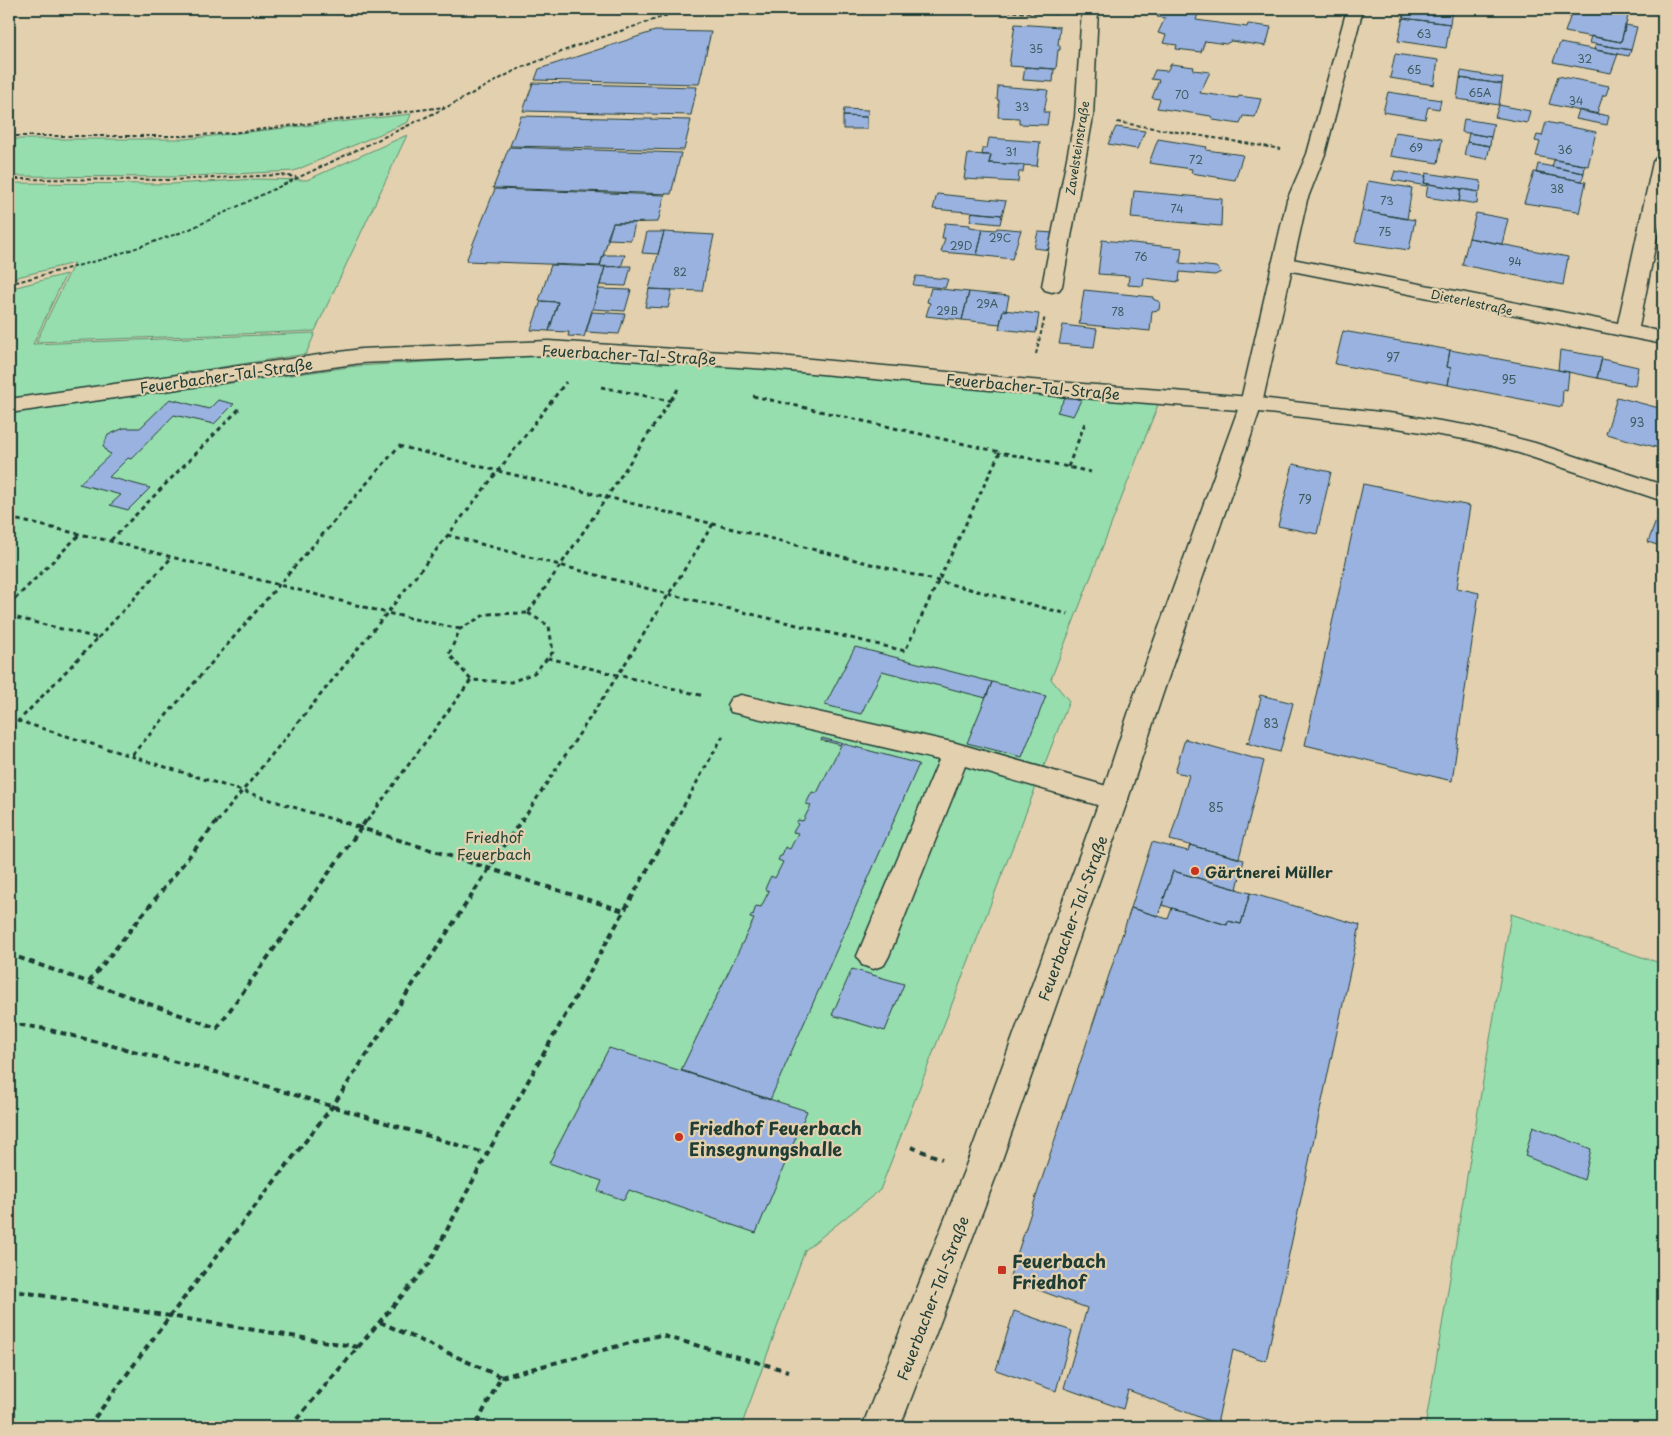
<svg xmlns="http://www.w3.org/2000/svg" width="1672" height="1436" font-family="'Playpen Sans',sans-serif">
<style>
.green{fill:#96dead;stroke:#5a8e70}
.building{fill:#9ab2df;stroke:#1f3d34}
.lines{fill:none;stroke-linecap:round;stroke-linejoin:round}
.lane-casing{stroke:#1f3d34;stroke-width:3}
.street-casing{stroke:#1f3d34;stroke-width:3}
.secondary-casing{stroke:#1f3d34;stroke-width:3}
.path-far2{stroke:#1f3d34;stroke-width:2;stroke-dasharray:4 2.5;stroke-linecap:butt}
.path-far1{stroke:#1f3d34;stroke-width:3;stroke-dasharray:4.5 4;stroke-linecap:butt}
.path{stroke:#1f3d34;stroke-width:4;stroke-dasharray:6 4.5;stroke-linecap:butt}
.lane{fill:#e3d0ae;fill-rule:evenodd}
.street{fill:#e3d0ae;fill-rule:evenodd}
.secondary{fill:#e3d0ae;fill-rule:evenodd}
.poi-dot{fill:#c8321e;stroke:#e3d0ae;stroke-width:2}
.labels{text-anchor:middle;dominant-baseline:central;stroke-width:4.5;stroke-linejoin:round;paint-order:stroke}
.far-number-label{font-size:11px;fill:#3e5a5f}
.far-street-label{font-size:12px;fill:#1f3d34;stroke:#e3d0ae}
.number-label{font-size:12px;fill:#3e5a5f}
.street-label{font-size:15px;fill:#1f3d34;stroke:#e3d0ae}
.park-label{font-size:15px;fill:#25453a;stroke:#e3d0ae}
.poi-label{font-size:15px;font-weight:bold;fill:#1f3d34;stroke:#e3d0ae;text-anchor:start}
.near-poi-label{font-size:18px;font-weight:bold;fill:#1f3d34;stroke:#e3d0ae;text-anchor:start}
</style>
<rect width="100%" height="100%" fill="#e3d0ae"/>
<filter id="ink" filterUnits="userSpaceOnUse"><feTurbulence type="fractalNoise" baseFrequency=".02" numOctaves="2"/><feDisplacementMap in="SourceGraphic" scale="10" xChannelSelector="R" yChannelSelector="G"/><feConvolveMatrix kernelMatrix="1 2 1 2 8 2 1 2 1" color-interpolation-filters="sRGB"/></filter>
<g filter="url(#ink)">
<!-- green -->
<path class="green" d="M411,114L408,122L294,171L174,177L9,176V139H185Z
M407,135L315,331L36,342L74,263L9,279V183L172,184L256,179L307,180Z
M66,274L33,344L315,333L306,354L9,400V289Z
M603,352L1159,402L1051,679L1069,701L880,1190L805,1250L741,1427H9V413L357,366Z
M1511,914L1663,964V1427H1425Z"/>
<!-- building -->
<path class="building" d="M1160,9L1198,14L1196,20L1247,27L1248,24L1271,27L1266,46L1231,41L1226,44L1205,41L1201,52L1176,49L1177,45L1163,43L1166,35L1158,33L1165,18L1157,17Z
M1405,9H1452L1450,24L1403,18Z
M1573,9H1630L1621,42L1565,32Z
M1403,18L1450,24L1446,48L1398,41Z
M1015,24L1060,27L1058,45H1060V50H1058L1056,69L1009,66Z
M1625,25L1637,27L1631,50L1589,43L1591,36L1621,42Z
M655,31L711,32L699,84L535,80L539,69Z
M1560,43L1618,54L1611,73L1553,62Z
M1596,44L1631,50L1629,56L1594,50Z
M1395,54L1438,60L1434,85L1390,78Z
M1171,64L1194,67L1193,70L1210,72L1200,93L1238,98L1239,96L1261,99L1255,117L1243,116L1240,124L1213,120L1211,116L1157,108L1160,99L1152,98L1159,80L1151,79L1155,70L1167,71Z
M1025,67L1054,69L1053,82L1023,80Z
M1461,71L1503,78L1502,84L1460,78Z
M1558,76L1609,86L1606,95H1603L1597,113L1599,115L1549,104Z
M1460,78L1502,84L1499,105L1457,99Z
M533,83L697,87L691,115L523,111Z
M998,86L1048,90L1044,112H1049L1047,125L1019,124V118L998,117L999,100H997Z
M1388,92L1441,100L1439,109L1428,107L1425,119L1383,112Z
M1499,105L1530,111L1527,123L1495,117Z
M844,109L868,110L867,117L843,116Z
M1579,110L1609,116L1607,125L1576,119Z
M521,116L691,120L684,150L510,146Z
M843,116L867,117V129H843Z
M1464,119L1494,124L1491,137L1462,132Z
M1546,122L1596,132L1588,166L1536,156L1540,142L1535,141L1537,135L1542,136Z
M1116,127L1145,131L1137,149L1108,144Z
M1395,132L1442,139L1438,163L1390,156Z
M1469,133L1491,137L1490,146L1467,142Z
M989,138L1040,142L1037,166L989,163L991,155H982L983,148H987Z
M1158,139L1207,147L1206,150L1243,155L1235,180L1191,173L1192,169L1149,163Z
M1467,142L1490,146L1487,159L1464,155Z
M509,147L681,153L671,194L493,188Z
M968,154L991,155L989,163L1024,165L1023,172H1019L1018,182L964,179Z
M1554,160L1585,165L1584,173L1552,167Z
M1538,164L1584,173L1582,181L1536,173Z
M1395,171L1426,176L1424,183L1428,184L1427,186L1392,180Z
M1534,172L1586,182L1579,213L1577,211L1524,203Z
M1426,173L1481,181L1480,192L1424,183Z
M1368,181L1412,188L1407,219L1362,211Z
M1428,184L1461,189L1459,202L1426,197Z
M495,189L665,195L658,222L613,223L600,266L466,261Z
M1461,189L1478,192L1477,204L1459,201Z
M1134,191L1222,199L1221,226L1131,218Z
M937,194L1006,201L1002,215L933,209Z
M1362,211L1415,220L1409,250L1355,242Z
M972,212L1002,215L1000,224L970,221Z
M1476,213L1508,219L1502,244L1469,238Z
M613,223H635L631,240L607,239Z
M945,223L970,225V227L983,229L977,255L941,252L945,238H942Z
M997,228L1021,230L1012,259L977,255L983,229L996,230Z
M647,232H664L658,254L642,253Z
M664,232L714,235L702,291L649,289Z
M1038,232L1054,233L1050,250L1034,248Z
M1469,238L1568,257L1563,285L1462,265Z
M1102,240L1182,248L1180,263L1216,267L1221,272L1215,275L1180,272L1179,282L1144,278L1143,286L1128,285L1129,276L1098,274Z
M603,255H625L621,267L600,266Z
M551,265L605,267L584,337L568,336L569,332L549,331L558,302L539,301Z
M621,266H631L626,286L600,285L605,267Z
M916,276L948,279L945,288L913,285Z
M931,288L969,292L962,320L926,316L930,303L927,302Z
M599,289L631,290L625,311L593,309Z
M649,289L672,290L668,308L645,307Z
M1084,290L1153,297V299L1160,302L1159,310L1152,311L1150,331L1079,324Z
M969,292L1009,296L1006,311L1003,310L1000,324L962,320Z
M541,301L558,302L549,331L531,330Z
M1003,310L1039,314L1036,333L999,329Z
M592,312L625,314L619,334L586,332Z
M1063,325L1097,329L1094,347L1059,344Z
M1343,331L1450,350L1447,367L1451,368L1448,385L1335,364Z
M1450,350L1569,372L1567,390L1563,389L1562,407L1448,385L1451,368L1447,367Z
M1560,350L1602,357L1597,378L1558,370Z
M1602,359L1638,367L1635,386L1597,378Z
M1066,396L1081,400L1073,416L1057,412Z
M1617,397L1663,409V449L1606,434Z
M170,399L209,409L218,400L234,404L214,424L174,415L131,459L128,458L109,477L150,488L128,510L110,505L121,495L79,484L111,454L107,452L103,446L108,435L124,428H140Z
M1293,464L1331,472L1317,534L1278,526Z
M1363,484L1470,506L1457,588L1479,593L1452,781L1305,745Z
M1656,521L1663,524V547L1648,542Z
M855,647L992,682L986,698L882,671L861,714L825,705Z
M992,682L1046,696L1022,757L967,743Z
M1260,695L1293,703L1280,752L1246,743L1249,742L1261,698L1259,697Z
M822,738L919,764L770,1100L681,1070L754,919L750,918L752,914L753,915L756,906L761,907L769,891L765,889L769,880L771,876L775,878L783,862L778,860L780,856H782L785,847L790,849L798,833L793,832L798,824L796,823L798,820L803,821L811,805L806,804L812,792L817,793L841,745L821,740Z
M1185,739L1264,761L1239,858L1170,840L1189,775L1175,772Z
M1152,842L1188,851L1190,845L1244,860L1237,889L1173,871L1158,916L1131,908Z
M1173,871L1250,893L1241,924L1228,921L1227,925L1162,905Z
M1250,893L1360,925L1266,1361L1233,1350L1217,1424L1128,1390L1123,1409L1064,1388L1087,1308L1009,1279L1131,908L1168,919L1172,908L1227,925L1228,921L1241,924Z
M852,969L904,984L885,1031L832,1015Z
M609,1048L807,1111L756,1233L629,1190L624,1200L598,1191L602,1181L549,1163Z
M1533,1126L1591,1149L1584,1180L1525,1156Z
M1014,1311L1072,1331L1056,1391L996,1370Z"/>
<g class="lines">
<defs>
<path id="lane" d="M548,341L769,355L1031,380L1251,397L1397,414L1471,426L1535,443L1663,485V501L1519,453L1470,440L1397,428L1251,411L1031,394L769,369L548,355L361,363L9,413V399L361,349Z
M741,695L956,743L1124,791L1128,799L1124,807L1114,810L965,766L889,956L884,965L873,969L862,965L857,956L939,760L731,712L727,705L731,698Z"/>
<path id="street" d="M1082,9H1098L1093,117L1062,286L1059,290L1052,292L1045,290L1042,286L1075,117Z
M1663,156V207L1639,327L1663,332V344L1282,269L1275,267L1272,263L1275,259L1282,257L1618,323L1653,162L1656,158Z"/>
<path id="secondary" d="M1347,9H1363L1325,154L1307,200L1262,404L1162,696L1128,799L998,1171L900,1427H862L964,1171L1100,799L1134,696L1240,404L1287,200L1307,154Z"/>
</defs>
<!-- lane casing -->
<use href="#lane" class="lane-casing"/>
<!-- street casing -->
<use href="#street" class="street-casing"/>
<!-- secondary casing -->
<use href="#secondary" class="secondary-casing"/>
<!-- path-far2 -->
<path class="path-far2" d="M955,9L1057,14
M1117,122L1281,149
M9,136H184L231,133L444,107
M9,179L172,180L279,175L296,177
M9,284L107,258L188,230L447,107L516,70L576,46L686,9
M1036,354L1045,316"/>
<!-- path-far1 -->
<path class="path-far1" d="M601,387L671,401
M678,389L607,497L1068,614
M753,396L1000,452
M1068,467L1085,423
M9,518L110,541L387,613L218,821
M447,535L668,594L905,651L1000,452L1091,472
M111,540L241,407
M9,605L79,535
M528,613L549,626L553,652L534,673L511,682L471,680L449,654L460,629L486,614Z
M9,616L98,638L9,731
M460,629L387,613L498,471L607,497L528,613
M98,638L172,557
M548,658L704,696
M9,718L338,821
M132,755L399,446L498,471L566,382
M367,821L471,680
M522,821L618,675L713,524
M675,821L723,736"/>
<!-- path -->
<path class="path" d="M334,819L361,828L367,819
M9,954L217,1028L361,828L624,911
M89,982L219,819
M9,1023L46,1029L243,1079L487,1154
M911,1147L942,1159
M9,1290L170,1316L88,1427
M380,1322L501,1377L475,1427
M358,1347L170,1316L332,1107L522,819
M501,1377L660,1335L788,1371
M290,1427L429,1264L487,1154L676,819"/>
<!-- lane -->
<use href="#lane" class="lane"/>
<!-- street -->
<use href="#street" class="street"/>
<!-- secondary -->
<use href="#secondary" class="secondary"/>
</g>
</g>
<!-- markers -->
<g class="poi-dot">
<circle cx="1195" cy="871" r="5"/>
<circle cx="679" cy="1137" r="5"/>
<rect x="997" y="1265" width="10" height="10" rx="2.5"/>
</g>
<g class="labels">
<!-- far-number labels -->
<g class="far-number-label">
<text x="1424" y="33">63</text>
<text x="1036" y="48">35</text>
<text x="1585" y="58">32</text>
<text x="1414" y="69">65</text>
<text x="1480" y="92">65A</text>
<text x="1182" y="94">70</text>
<text x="1576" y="100">34</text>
<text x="1022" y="106">33</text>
<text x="1416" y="147">69</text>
<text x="1565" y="149">36</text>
<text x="1011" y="151">31</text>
<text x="1196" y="159">72</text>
<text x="1557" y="188">38</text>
<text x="1387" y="200">73</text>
<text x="1177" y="208">74</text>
<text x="1385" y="231">75</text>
<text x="1000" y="237">29C</text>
<text x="961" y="245">29D</text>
<text x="1141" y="256">76</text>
<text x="1515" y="261">94</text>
<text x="680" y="271">82</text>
<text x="987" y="303">29A</text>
<text x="947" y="310">29B</text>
<text x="1118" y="311">78</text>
</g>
<!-- far-street labels -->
<g class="far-street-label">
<text transform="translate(1077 148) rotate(-81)">Zavelsteinstraße</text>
<text transform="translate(1472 302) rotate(12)">Dieterlestraße</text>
</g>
<!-- number labels -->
<g class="number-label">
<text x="1393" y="357">97</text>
<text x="1509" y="379">95</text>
<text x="1637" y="422">93</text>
<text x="1305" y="499">79</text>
<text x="1271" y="723">83</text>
<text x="1216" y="807">85</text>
</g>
<!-- street labels -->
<g class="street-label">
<text transform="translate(629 354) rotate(3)">Feuerbacher-Tal-Straße</text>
<text transform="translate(226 375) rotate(-8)">Feuerbacher-Tal-Straße</text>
<text transform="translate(1033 386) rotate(5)">Feuerbacher-Tal-Straße</text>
<text transform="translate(1072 918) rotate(-70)">Feuerbacher-Tal-Straße</text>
<text transform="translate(932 1298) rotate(-69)">Feuerbacher-Tal-Straße</text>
</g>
<!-- park labels -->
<g class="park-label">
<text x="494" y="836">Friedhof<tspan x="494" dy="17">Feuerbach</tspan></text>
</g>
<!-- poi labels -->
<g class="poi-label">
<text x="1205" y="871">Gärtnerei Müller</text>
</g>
<!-- near-poi labels -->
<g class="near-poi-label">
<text x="689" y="1127">Friedhof Feuerbach<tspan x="689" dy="21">Einsegnungshalle</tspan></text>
<text x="1012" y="1260">Feuerbach<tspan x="1012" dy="21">Friedhof</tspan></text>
</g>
</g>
<!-- margin -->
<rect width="1672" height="1436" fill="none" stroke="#e3d0ae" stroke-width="30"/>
<rect x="15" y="15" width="1642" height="1406" fill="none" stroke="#1f3d34" stroke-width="2" filter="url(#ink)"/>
</svg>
